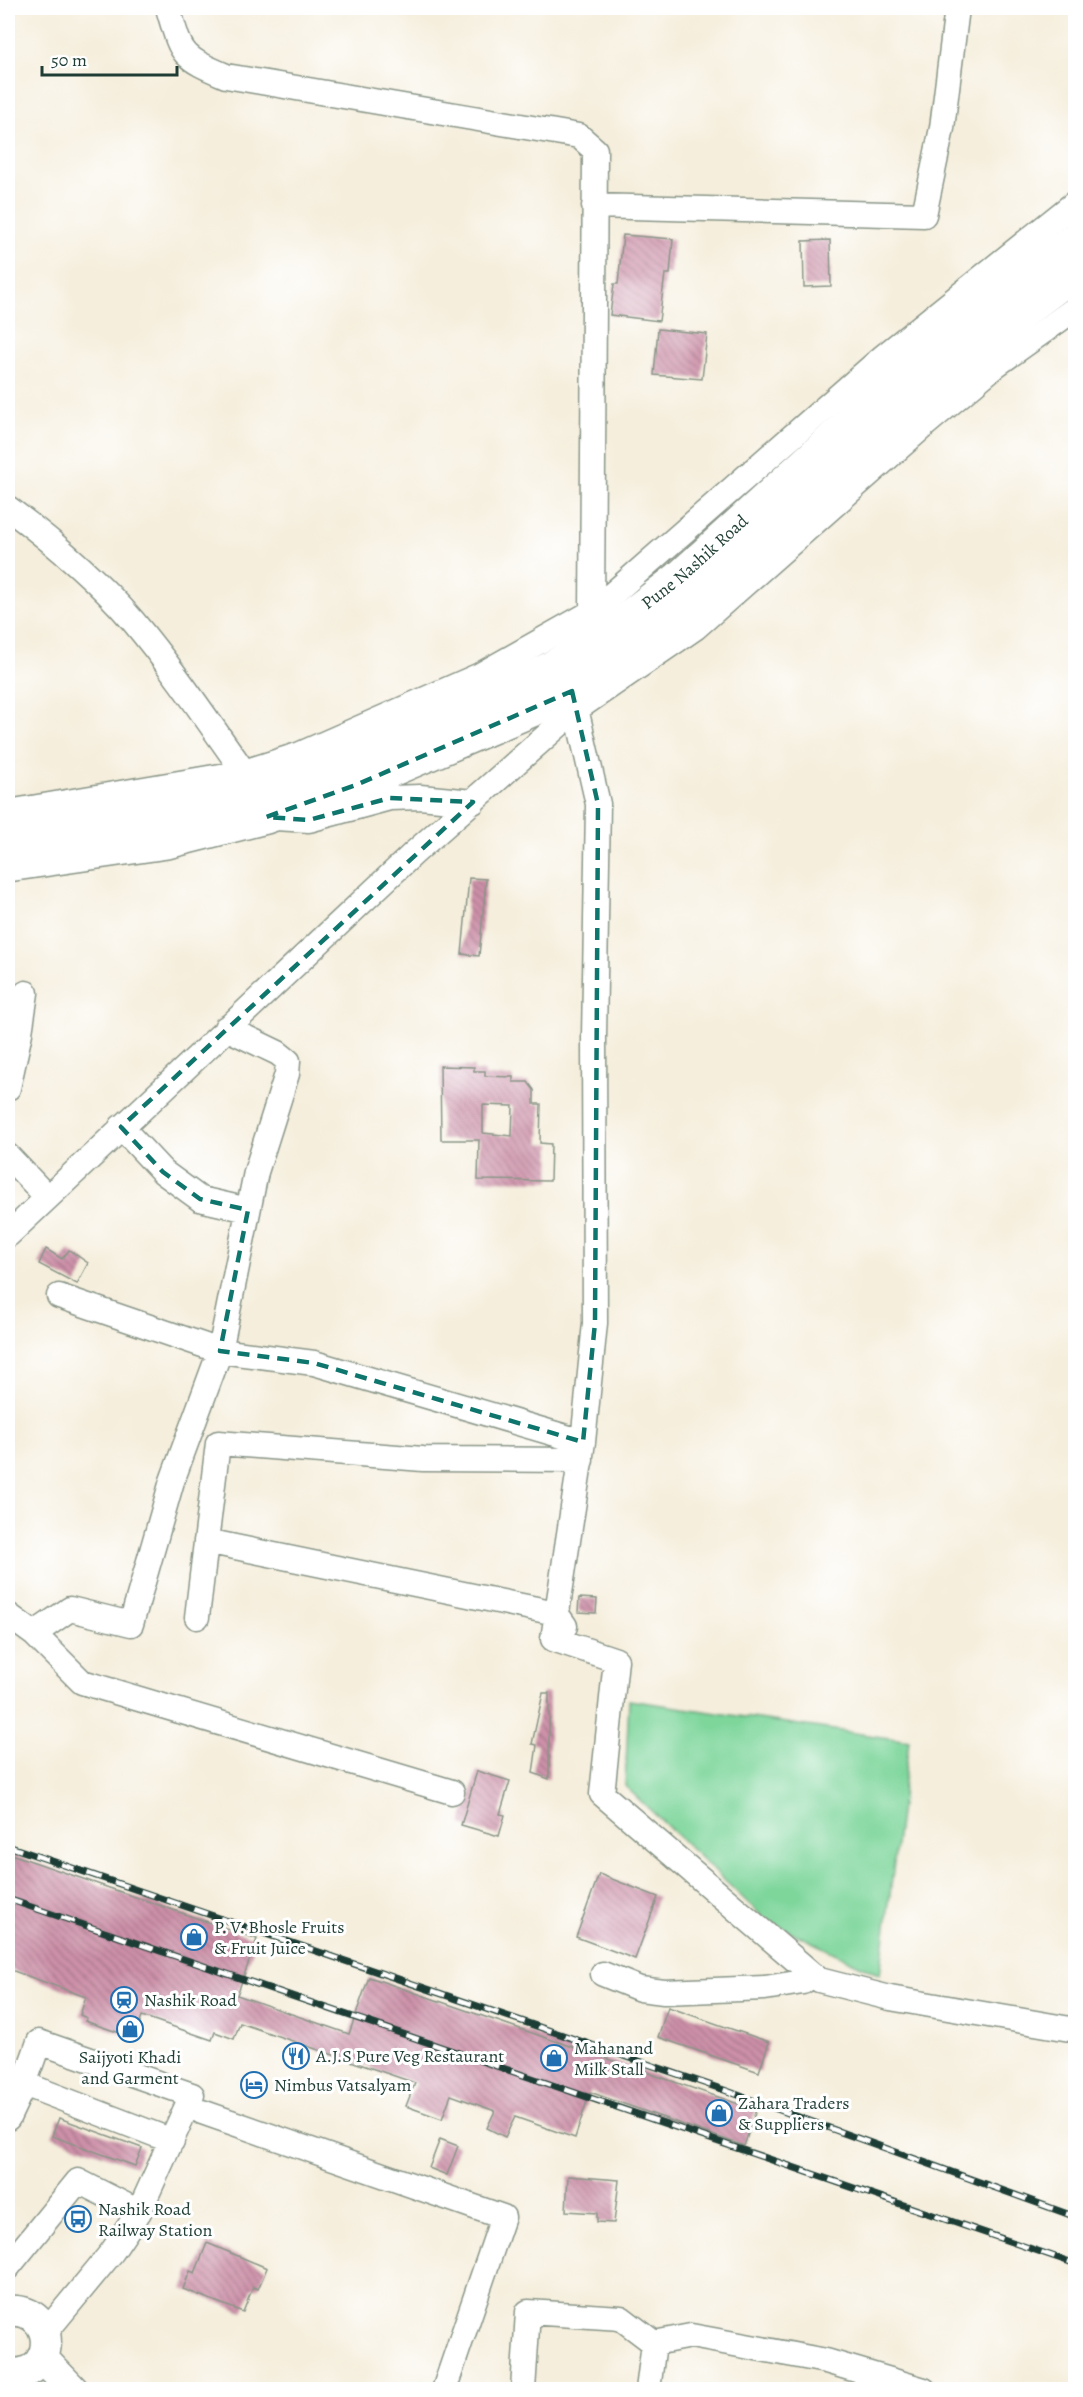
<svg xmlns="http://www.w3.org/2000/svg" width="1083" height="2397" font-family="Alegreya,serif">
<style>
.green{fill:#7ed69b;stroke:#4e8a68;stroke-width:1.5}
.building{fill:url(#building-back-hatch);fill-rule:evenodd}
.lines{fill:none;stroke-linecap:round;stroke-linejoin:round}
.minor-casing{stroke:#8a9688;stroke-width:27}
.major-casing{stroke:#8a9688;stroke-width:33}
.highway-casing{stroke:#8a9688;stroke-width:36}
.minor{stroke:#fff;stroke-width:24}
.major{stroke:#fff;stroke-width:30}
.highway{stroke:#fff;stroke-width:33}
.rail-casing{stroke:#1f3d34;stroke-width:7}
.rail{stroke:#fff;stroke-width:4.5;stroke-dasharray:14;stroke-linecap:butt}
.marked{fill:none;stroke:#0f766e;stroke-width:4.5;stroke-dasharray:12 8;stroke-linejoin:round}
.labels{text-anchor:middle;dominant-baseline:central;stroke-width:6;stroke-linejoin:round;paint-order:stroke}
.street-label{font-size:18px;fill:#1f3d34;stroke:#fff}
.poi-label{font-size:18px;fill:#1f3d34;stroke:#fff;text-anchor:start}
</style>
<defs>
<pattern id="building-back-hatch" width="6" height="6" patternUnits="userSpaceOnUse" patternTransform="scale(1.5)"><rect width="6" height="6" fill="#cd90a8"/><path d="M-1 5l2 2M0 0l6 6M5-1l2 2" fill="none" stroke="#a6778a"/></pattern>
</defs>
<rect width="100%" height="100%" fill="#fff"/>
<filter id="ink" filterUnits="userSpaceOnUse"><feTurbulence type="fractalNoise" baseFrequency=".0167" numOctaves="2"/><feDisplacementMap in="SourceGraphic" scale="12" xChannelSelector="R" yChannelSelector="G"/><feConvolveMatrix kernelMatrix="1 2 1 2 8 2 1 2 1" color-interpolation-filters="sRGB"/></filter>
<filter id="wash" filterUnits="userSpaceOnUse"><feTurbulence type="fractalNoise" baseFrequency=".008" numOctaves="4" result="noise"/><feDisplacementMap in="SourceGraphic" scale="24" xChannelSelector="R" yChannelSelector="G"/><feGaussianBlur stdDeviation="1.35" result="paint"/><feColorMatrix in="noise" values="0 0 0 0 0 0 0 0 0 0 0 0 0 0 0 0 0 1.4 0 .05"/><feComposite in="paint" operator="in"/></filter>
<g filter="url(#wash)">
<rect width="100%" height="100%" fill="#f5eedc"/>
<!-- green -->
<path class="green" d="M629,1700L909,1741L880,1975L766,1920L625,1786Z"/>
<g id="blocks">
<!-- building -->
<path class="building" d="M623,235L673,239L670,274H665L659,321L610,315L614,284H618Z
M830,240L831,286L804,287L803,241Z
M658,329L707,334L702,379L654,375Z
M469,878L486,879L479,956L462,954Z
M440,1066L474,1067V1071H485V1076L513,1077V1082H528L534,1090V1104H541L540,1143L551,1144L550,1181L478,1180L479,1140H441ZM483,1105L513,1106L512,1136L483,1133Z
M46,1249L62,1259L69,1250L88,1263L77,1284L39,1264Z
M579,1598L597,1599L596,1613L578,1612Z
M543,1693H549V1779L533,1773L537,1745L532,1744Z
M477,1771L510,1781L500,1814L505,1815L499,1836L461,1825Z
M8,1853L257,1939L237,1995L349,2034L369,1977L756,2110L744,2146L590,2092L575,2138L515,2117L505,2137L487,2128L495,2111L451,2095L442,2119L406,2106L415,2083L240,2023L234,2039L215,2032L212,2040L142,2016L136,2034L124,2030L123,2034L85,2021L87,2018L80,2015L86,1997L8,1969Z
M599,1874L658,1897L635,1959L576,1937Z
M668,2007L769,2042L759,2072L658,2037Z
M59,2118L142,2148L135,2166L52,2136Z
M440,2139L458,2146L447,2175L429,2168Z
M568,2176L619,2180L614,2223L597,2222V2213L566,2211Z
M207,2243L267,2268L258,2289L253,2287L243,2312L183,2289L190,2271L195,2273Z"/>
</g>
</g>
<g filter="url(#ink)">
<use href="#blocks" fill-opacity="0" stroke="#8a9688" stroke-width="1.5"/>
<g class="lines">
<defs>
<path id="minor" d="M168,8C182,55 179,56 226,76L579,136L595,150L592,612
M594,206L924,215L942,128L957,8
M8,508C52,541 97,579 133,621C173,669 208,721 244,772L249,784
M572,691L598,804L594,1037L595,1323L583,1442L553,1639L616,1660L602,1794L819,1980L890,1998L1076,2030
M8,812L244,772L298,755L480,675L592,612L884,356L1076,202
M275,818L309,820L390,798L420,797L473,802
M8,1088L20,1033L26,993
M121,1127L163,1172L200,1199L248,1210
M8,1156L47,1197
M8,1235L414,853L578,708L696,627L927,423L996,365L1076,308
M59,1296L220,1351L256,1172L287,1074L288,1061L278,1053L226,1028
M206,1541L556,1613L565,1626
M8,1615L34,1634L70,1609L131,1624L172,1481L220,1351L314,1363L583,1442
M197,1617L218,1443L423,1459L581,1460
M34,1634L82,1682L452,1792
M603,1974L640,1989L664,1992L765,1988L803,1982L812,1974
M24,2084L172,2141
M202,2112L503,2217L444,2390
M8,2118L24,2084L39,2042L192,2095L139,2212L112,2252L45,2333
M8,2267L78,2181L139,2212
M523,2390L528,2312L621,2318L654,2343
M648,2390L654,2343L691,2336L826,2361L924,2390"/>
<path id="major" d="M8,2311C61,2307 56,2381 8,2373
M42,2358L73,2390"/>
<g id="highway">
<path id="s1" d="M8,839L180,811L253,793L399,741L551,668L609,632L679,578L925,355L1076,238"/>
<path d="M8,865L167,842L266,817L356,785L553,701L625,656L1010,321L1076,272"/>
</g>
</defs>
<!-- minor casing -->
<use href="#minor" class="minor-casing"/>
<!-- major casing -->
<use href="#major" class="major-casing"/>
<!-- highway casing -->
<use href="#highway" class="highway-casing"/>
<!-- minor -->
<use href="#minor" class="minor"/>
<!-- major -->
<use href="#major" class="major"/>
<!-- highway -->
<use href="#highway" class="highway"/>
<defs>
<path id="rail" d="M8,1846L727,2091L1076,2217
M8,1899L1076,2264"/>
</defs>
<!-- rail casing -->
<use href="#rail" class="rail-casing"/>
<!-- rail -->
<use href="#rail" class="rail"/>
</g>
</g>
<!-- marked area -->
<path class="marked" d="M572,691L598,804L595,1323L583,1442L314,1363L220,1351L248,1210L200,1199L163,1172L121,1127L473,802L390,798L309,820L266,817L356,785Z"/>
<!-- icons -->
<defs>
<symbol id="shop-ring" viewBox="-11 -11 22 22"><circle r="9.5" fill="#fff" stroke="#1f6fb2" stroke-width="1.5"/><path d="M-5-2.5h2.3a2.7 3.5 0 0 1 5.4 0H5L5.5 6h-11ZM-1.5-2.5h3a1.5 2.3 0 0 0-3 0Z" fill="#1f6fb2"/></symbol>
<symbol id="station-ring" viewBox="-11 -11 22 22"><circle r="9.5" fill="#fff" stroke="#1f6fb2" stroke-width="1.5"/><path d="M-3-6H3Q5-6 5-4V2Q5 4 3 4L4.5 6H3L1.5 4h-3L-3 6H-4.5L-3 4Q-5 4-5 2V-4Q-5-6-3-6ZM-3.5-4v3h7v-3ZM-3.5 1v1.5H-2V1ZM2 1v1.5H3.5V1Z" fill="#1f6fb2"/></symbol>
<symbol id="restaurant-ring" viewBox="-11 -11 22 22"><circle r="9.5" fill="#fff" stroke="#1f6fb2" stroke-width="1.5"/><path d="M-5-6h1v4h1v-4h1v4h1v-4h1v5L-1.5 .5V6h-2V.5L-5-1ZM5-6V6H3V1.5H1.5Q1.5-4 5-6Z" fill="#1f6fb2"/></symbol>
<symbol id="hotel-ring" viewBox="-11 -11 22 22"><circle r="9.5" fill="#fff" stroke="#1f6fb2" stroke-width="1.5"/><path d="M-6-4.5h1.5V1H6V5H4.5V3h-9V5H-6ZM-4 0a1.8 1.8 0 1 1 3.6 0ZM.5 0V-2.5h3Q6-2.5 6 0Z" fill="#1f6fb2"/></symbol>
<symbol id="bus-ring" viewBox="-11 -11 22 22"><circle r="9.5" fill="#fff" stroke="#1f6fb2" stroke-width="1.5"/><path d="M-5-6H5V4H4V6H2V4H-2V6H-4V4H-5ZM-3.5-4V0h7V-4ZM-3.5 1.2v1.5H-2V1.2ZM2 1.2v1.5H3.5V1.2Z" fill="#1f6fb2"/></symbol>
</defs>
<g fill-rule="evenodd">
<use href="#shop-ring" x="179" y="1922" width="30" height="30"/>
<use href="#station-ring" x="109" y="1985" width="30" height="30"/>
<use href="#shop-ring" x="115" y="2014" width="30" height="30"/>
<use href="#restaurant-ring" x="281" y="2041" width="30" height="30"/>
<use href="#shop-ring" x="539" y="2043" width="30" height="30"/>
<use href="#hotel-ring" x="239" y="2070" width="30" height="30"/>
<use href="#shop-ring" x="704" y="2098" width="30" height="30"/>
<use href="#bus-ring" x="63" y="2204" width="30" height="30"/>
</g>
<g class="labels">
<!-- street labels -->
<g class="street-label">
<text stroke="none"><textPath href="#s1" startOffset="752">Pune Nashik Road</textPath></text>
</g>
<!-- poi labels -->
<g class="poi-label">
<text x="214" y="1927">P. V. Bhosle Fruits<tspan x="214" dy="21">&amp; Fruit Juice</tspan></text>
<text x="144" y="2000">Nashik Road</text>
<text x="574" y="2048">Mahanand<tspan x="574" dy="21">Milk Stall</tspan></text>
<text x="316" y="2056">A.J.S Pure Veg Restaurant</text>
<text x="130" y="2057" text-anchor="middle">Saijyoti Khadi<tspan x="130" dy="21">and Garment</tspan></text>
<text x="274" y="2085">Nimbus Vatsalyam</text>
<text x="738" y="2103">Zahara Traders<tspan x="738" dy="21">&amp; Suppliers</tspan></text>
<text x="98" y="2209">Nashik Road<tspan x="98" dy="21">Railway Station</tspan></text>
</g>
</g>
<!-- margin -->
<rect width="1083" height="2397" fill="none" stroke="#fff" stroke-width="30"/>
<!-- scale -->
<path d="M42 66v9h135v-9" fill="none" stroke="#1f3d34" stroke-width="3"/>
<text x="51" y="66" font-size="18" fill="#1f3d34" stroke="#ffffff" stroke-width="4.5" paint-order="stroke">50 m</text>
</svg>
